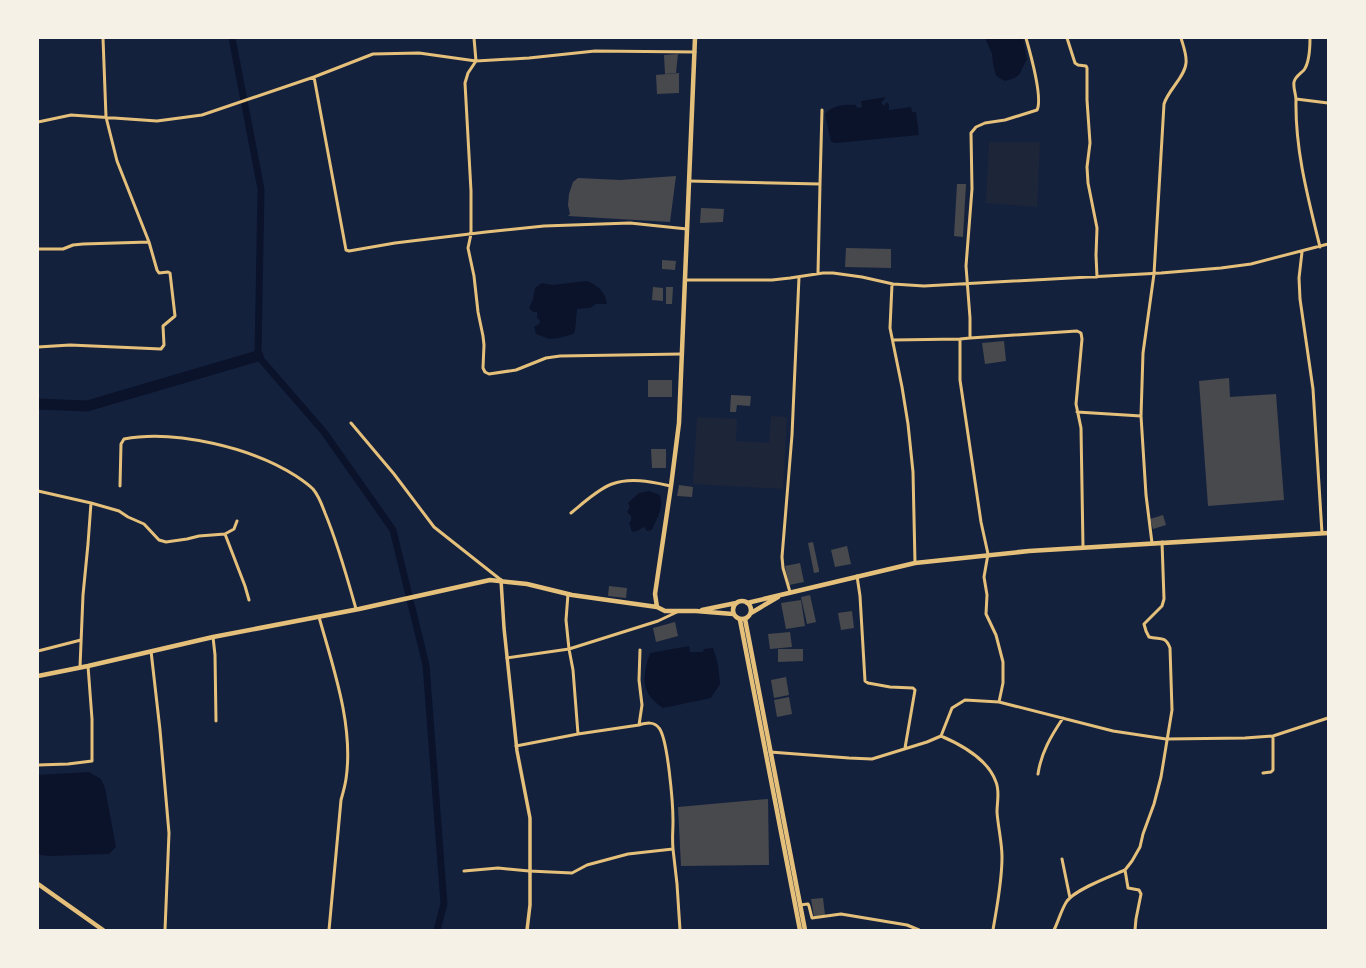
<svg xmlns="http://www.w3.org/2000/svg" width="1366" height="968" font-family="Helvetica,sans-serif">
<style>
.green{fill:#1d2539}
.water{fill:#0b132b}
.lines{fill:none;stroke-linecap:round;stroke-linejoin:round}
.canal{stroke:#0b132b;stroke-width:7}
.river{stroke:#0b132b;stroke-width:11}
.building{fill:#48494c}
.minor{stroke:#e5c07b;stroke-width:3}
.tertiary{stroke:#e5c07b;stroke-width:3.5}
.primary{stroke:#e5c07b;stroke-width:4.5}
.trunk{stroke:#e5c07b;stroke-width:4.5}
</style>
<rect width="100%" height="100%" fill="#14213d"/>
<!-- green -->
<path class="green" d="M989,142H1040L1037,207L986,203Z
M771,416L787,417L783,489L693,484L697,417L737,419L736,441L769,443Z"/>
<!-- water -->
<path class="water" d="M985,38H1023L1027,59C1018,74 1024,76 1005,81L996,76L993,64L992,54Z
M886,97L881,103L885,106L886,102L889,104V110L911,107L912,112H916L919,135L836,143L831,142L825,114C832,105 845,104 856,105L857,108L862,107L861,101Z
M587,281C597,285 606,292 607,304H596L590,308L577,309L575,331L573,334L559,338L549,339L536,334L534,327L539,324L540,320L537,318V312H533L529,308L533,299L535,288L542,283L552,285Z
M649,491L660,495C664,509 657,517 652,530L647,531L644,527L637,531L632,532L629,522L631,521V516L627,512L630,507L628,503L639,493Z
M689,646L690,652H703L704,649L713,648L718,664L720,684L711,698L663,708C640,693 642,677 650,653Z
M89,772L101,779L105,788L116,847L109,854L50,856L40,855L38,850V775Z"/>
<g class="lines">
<!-- canal -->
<path class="canal" d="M232,38L261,189L258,356L324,432L393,530L426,665L444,904L437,930"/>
<!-- river -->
<path class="river" d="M38,404L87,406L258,356"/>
</g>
<!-- building -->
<path class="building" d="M678,54L676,73L665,74L664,55Z
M679,73V93L657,94L656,75Z
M676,176L670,222L568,216L570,214L568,205L569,194L573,182L578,178L620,180Z
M957,184H966L963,237L954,236Z
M701,208L724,209L723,222L700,223Z
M846,248L891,249V268L845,267Z
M662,260L676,261L675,270L662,269Z
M653,287L663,288V301L652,300Z
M666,287H673L672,304H666Z
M1004,341L1006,361L985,364L982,343Z
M1229,378L1230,397L1276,394L1284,500L1208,506L1199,381Z
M648,380H672V397H648Z
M731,395L751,396L750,406L737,405L736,412H730Z
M651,449H666V468H652Z
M679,485L693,487L692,497L677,496Z
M1163,515L1166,525L1153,529L1150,519Z
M813,542L819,570V572L814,573L808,543Z
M847,546L851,564L835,567L831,550Z
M800,563L804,582L789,585L785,566Z
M609,586L627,588L626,598L608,596Z
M810,595L816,622L807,624L801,597Z
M801,600L805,626L786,629L781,603Z
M852,611L854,628L841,630L838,613Z
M675,622L678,636L656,642L653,628Z
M790,632L792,647L770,649L768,634Z
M778,649H803V661L778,662Z
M786,677L789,695L774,698L771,680Z
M789,697L792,714L777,717L774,700Z
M768,799L769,865L681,866L678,807Z
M823,898L825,915L814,917L811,899Z"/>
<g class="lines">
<!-- minor -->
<path class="minor" d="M474,38L476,61L529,58L595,51L695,52
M1067,38L1075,63L1078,65L1086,66L1087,68V100L1090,143L1087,167L1088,183L1097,228L1096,255L1097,277
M1310,38C1310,47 1309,63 1304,70C1300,74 1295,77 1294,82C1293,88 1296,94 1296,100C1295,150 1308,198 1320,247
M314,77L346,250L349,251L395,243L486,232L544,226L630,223L687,229
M1296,99L1328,103
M38,122L71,115L157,121L202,115L314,77L373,54L419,53L476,61L468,73L465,83L471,191V234L468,248L474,276L478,312L483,336L484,345L483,368L485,372L489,374L516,370L546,358L560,356L682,354
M689,181L820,184L818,274
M820,184L822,110
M38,249H63L73,245L83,244L149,242
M1302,252L1299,278L1300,299L1313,389L1322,533
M685,280H772L790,278L823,273H833L862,277L893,284L924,286L1161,273L1221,268L1251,264L1328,244
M892,284L890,328L902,387L908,424L913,472L915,563
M970,338L1077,331L1081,333L1082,339L1076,404L1081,428L1083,547
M893,340L960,339
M38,347L70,345L161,349L164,345L163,326L175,316L170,273L168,272L159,273L157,270L149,242L117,161L106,117L103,38
M1077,412L1141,416
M351,423L394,474L434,527L501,580
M120,486L121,444L124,439C174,429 253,448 296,476C302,480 308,484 313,489C319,496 322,505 325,513C338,544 347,577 356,609
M38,491L91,503L119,511L128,517L144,524L159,540L166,542L187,539L199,536L225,534L234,529L237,521
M571,513C582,504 598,489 612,484C631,477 652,482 671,486
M225,534L245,586L249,600
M1152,543L1146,495L1141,416L1143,353L1154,274L1164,104C1168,90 1185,77 1186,63C1187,55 1183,45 1181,38
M857,576L860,596L865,681L868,683L890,687L913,688L915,690L905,748
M790,592L783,568L782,557L792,435L799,277
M568,594L566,620L569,649L573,670L578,734
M319,617C333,667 354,726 346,779C345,786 343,793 341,800L329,930
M213,637L215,655L216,721
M38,651L81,640
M151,651L160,730L169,833L165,930
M507,658L569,649L658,621L677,612
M80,667L83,595L88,544L91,503
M999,702L1003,683V662L996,635L986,614L987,595L984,577L988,554L981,522L960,380V339L970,338V318L966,266L972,189L971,133L976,127L985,123L1005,120L1037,110C1043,98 1030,52 1026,38
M941,736C962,745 988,759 996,782C1000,792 997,801 997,812C998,827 1002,842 1002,857C1002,882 997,906 993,930
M516,746L578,734L639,725L642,705L639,680L640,650
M770,752L849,758L872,759L927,742L941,736L952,708L965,700L999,702L1113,731L1166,739L1245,738L1273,736L1328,718
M38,765L68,764L92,761V719L88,666
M1263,773L1271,772L1273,770V736
M1038,774C1041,753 1051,736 1063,718
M673,849L677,884L680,930
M1062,859L1070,898
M464,871L498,868L529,871L572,873L587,865L628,854L673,849C672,838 673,831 673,821C673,805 668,739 659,728C654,721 646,723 639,725
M800,905L808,904L809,906L812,918L841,914L907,925L919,930
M1054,930C1059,920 1061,910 1067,901C1076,889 1111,876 1125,870
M1135,930L1136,919L1141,894L1139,890L1128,888L1125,870L1132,861L1140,847L1143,834L1154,804L1161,777L1172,710L1170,648C1165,635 1160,640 1149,637L1146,631L1144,624L1162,606L1164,599L1162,542"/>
<!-- tertiary -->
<path class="tertiary" d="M501,580L504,628L517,751L530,818V905L527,930"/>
<!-- primary -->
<path class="primary" d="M745,619L805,930
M740,620L800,930"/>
<!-- trunk -->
<path class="trunk" d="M695,38L679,423L671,486L655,594L657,607L665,611H696L733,614
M733 610a9 9 0 1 1 18 0a9 9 0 1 1-18 0Z
M747,603L915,563L1029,551L1328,533
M702,610L736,603
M751,613L778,597
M38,676L88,666L213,637L359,609L490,580L527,584L572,595L657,607
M38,884L103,930"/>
</g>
<!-- border -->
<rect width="1366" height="968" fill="none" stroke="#f6f1e7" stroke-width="78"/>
</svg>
